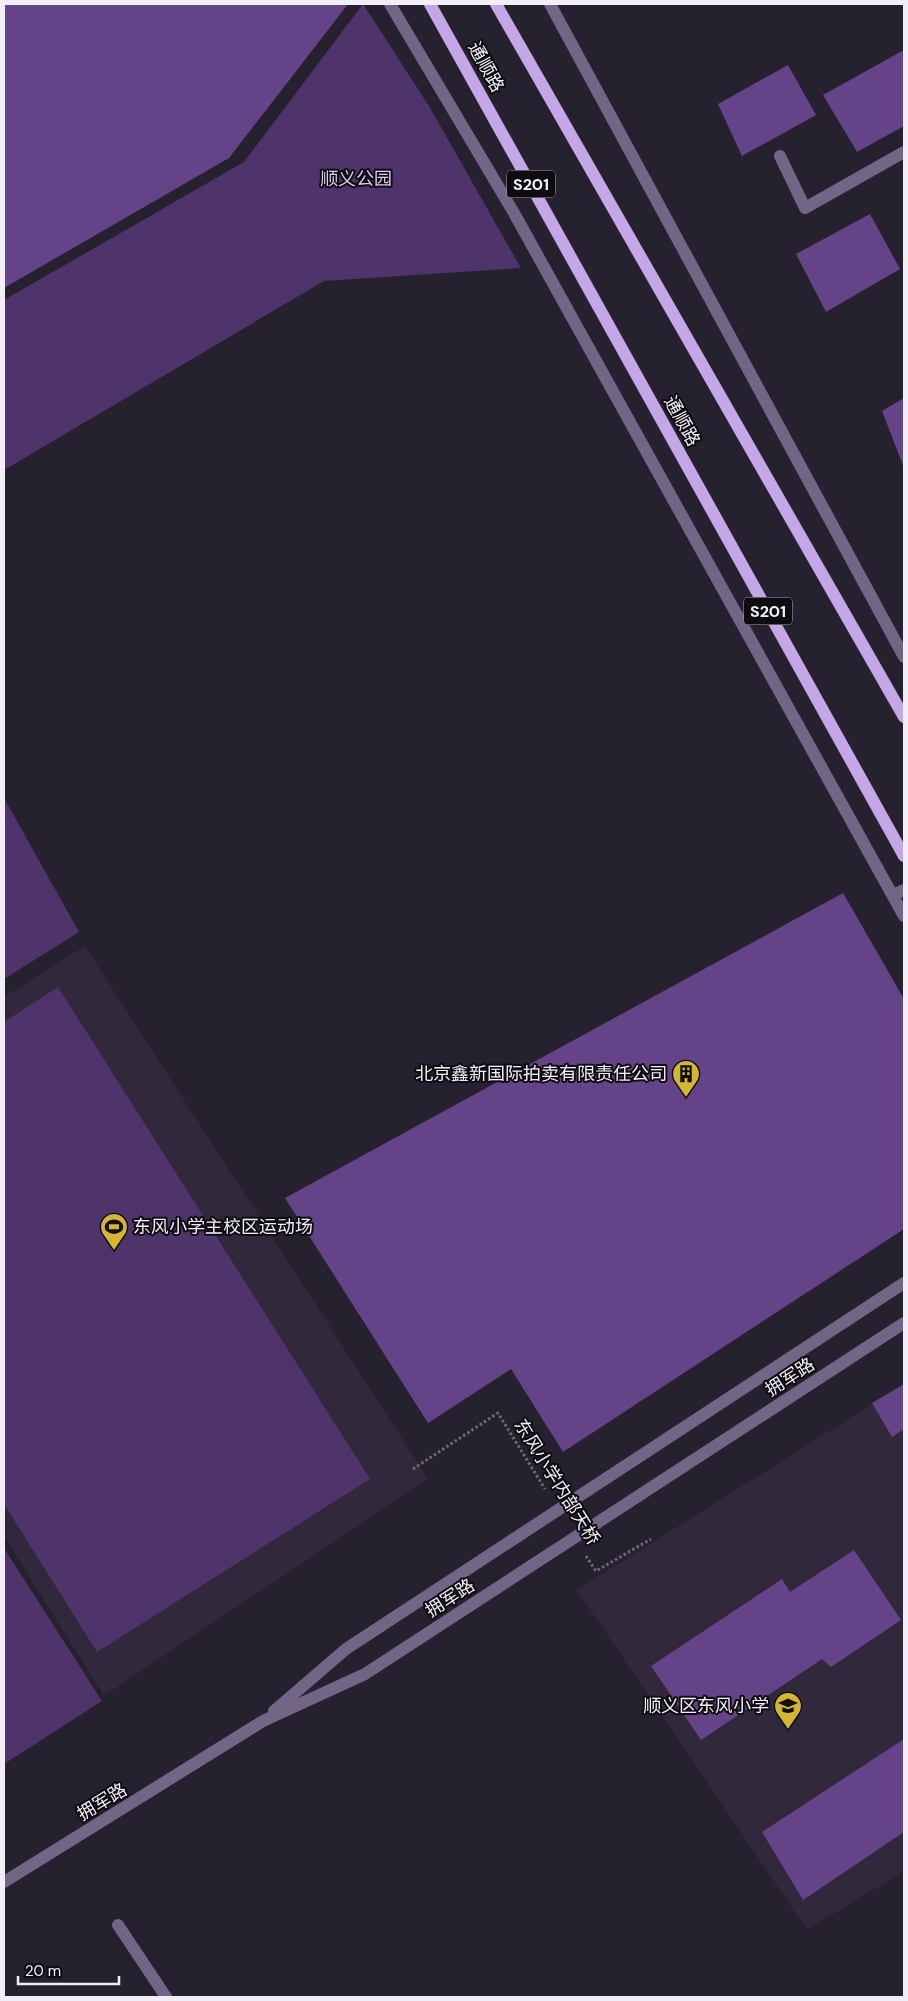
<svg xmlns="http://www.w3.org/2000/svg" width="908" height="2001" font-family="'DM Sans','Noto Sans SC',sans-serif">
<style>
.built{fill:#31283b}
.green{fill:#4f336b}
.building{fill:#654388}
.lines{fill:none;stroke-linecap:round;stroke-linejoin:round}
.path{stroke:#6e6975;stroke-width:3;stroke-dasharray:2.5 2.5;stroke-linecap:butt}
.service{stroke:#736585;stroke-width:12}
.minor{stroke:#736585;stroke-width:12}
.tertiary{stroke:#736585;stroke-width:12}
.primary{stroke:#c5a7e8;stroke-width:12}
.labels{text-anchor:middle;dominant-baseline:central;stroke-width:4;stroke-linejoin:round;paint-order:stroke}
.shield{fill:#0e0c11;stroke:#aeaab2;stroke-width:1}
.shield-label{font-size:16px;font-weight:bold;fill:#f2eef7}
.street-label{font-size:18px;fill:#f2eef7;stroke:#0e0c11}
.park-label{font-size:18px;fill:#dac9f0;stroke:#0e0c11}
.poi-label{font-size:18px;fill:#f2eef7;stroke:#0e0c11;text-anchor:end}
</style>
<rect width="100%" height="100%" fill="#26212e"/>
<!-- built -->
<path class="built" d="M85,946L428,1479L104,1696L4,1536V997Z
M904,1384V1871L807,1930L577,1590Z"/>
<!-- green -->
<path class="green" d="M363,4L429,106L521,268L324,281L4,470V300L244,162Z
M4,798L79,932L4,979Z
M58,987L370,1479L97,1652L4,1504V1022Z
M4,1548L102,1701L4,1764Z"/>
<!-- building -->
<path class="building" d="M4,4H348L229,158L4,288Z
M904,50V126L857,152L823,95Z
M788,65L816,115L742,156L718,104Z
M870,214L900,269L826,312L796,254Z
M904,398V468L882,411Z
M843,893L904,999V1229L563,1452L511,1369L428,1423L285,1198Z
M904,1384V1429L892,1437L872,1403Z
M854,1550L901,1620L831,1667L822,1659L701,1740L651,1666L782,1579L790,1592Z
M904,1739V1832L803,1900L762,1832Z"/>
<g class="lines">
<!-- path -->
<path class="path" d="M413,1469L498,1413L545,1489
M586,1556L596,1571L651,1539"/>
<!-- service -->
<path class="service" d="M780,156L805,208L904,152"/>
<!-- minor -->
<path class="minor" d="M893,895L904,890
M118,1925L166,1997"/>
<!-- tertiary -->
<path class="tertiary" d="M390,4L514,213L904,916
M550,4L904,657
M274,1711L346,1649L904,1283
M4,1882L263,1721L365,1674L904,1323"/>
<!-- primary -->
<path class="primary" d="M430,4L904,856
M496,4L904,717"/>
</g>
<!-- icons -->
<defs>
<symbol id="building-pin" viewBox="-11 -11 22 30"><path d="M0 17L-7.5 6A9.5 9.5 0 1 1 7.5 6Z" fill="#d4b635" stroke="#0e0c11"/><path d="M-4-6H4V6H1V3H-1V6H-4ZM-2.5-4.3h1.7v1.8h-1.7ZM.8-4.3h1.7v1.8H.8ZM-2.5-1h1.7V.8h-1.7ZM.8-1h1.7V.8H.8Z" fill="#111"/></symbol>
<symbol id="stadium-pin" viewBox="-11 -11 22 30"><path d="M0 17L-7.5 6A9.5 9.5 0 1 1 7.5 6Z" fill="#d4b635" stroke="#0e0c11"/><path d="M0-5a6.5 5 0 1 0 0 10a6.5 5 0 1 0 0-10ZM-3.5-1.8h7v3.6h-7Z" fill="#111"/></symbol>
<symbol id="school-pin" viewBox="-11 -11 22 30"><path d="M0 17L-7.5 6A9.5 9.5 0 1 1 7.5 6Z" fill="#d4b635" stroke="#0e0c11"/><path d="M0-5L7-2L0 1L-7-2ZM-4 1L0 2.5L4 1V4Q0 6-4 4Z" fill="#111"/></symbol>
</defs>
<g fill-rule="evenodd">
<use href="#building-pin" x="670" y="1058" width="32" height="43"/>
<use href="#stadium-pin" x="98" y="1211" width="32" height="43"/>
<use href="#school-pin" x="772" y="1690" width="32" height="43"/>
</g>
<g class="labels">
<!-- shield labels -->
<g class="shield">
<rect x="507" y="170.5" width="48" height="27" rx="4"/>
<rect x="744" y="597.5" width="48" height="27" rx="4"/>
</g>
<g class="shield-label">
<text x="531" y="184">S201</text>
<text x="768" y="611">S201</text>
</g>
<!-- street labels -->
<g class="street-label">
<text transform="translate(486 67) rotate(61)">通顺路</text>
<text transform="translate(682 421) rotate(61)">通顺路</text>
<text transform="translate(790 1377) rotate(-33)">拥军路</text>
<text transform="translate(557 1482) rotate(58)">东风小学内部天桥</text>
<text transform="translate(450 1598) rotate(-33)">拥军路</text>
<text transform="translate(102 1802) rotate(-31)">拥军路</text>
</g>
<!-- park labels -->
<g class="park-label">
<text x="356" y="179">顺义公园</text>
</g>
<!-- poi labels -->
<g class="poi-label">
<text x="667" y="1074">北京鑫新国际拍卖有限责任公司</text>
<text x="133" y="1227" text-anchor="start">东风小学主校区运动场</text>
<text x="769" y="1706">顺义区东风小学</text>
</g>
</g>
<!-- border -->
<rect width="908" height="2001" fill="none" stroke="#f2eef7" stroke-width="10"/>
<!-- scale -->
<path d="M18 1976v8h101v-8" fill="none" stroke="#f2eef7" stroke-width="2.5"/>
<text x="25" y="1976" font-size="15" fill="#f2eef7" stroke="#0e0c11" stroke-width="4" paint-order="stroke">20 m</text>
</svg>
